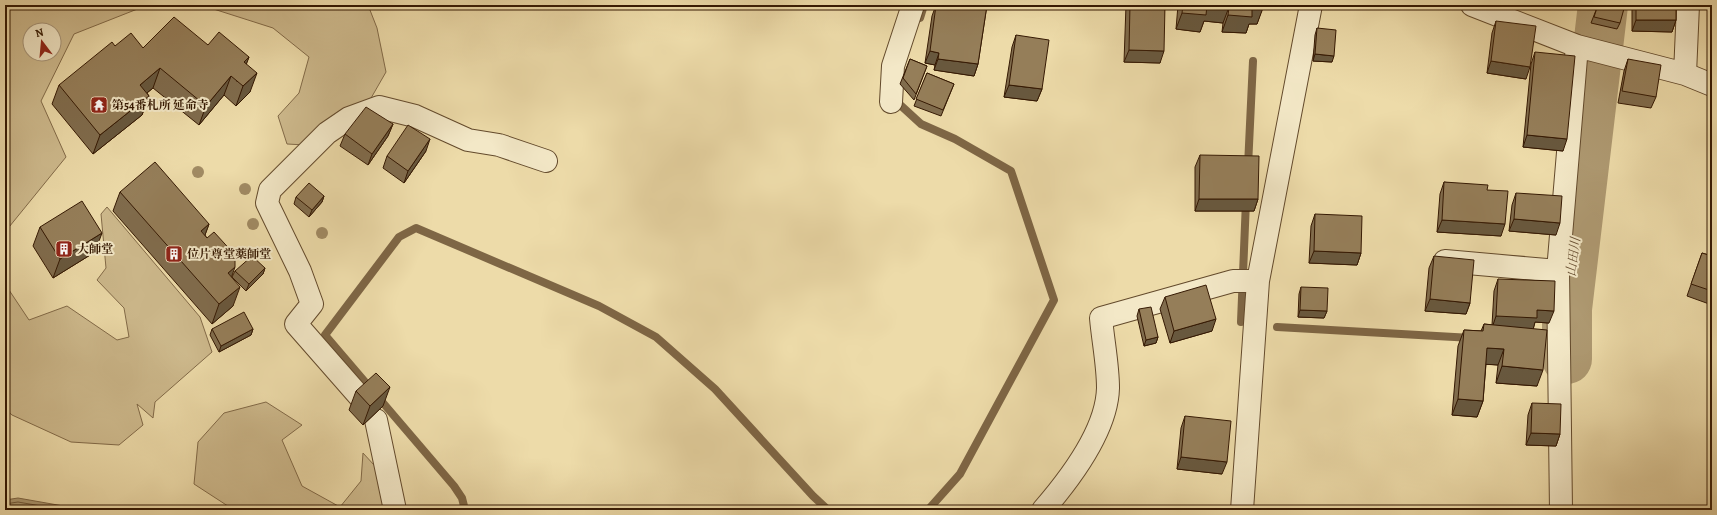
<svg xmlns="http://www.w3.org/2000/svg" width="1717" height="515" font-family="Alegreya,'Noto Serif JP',serif">
<style>
.green{fill:#ceba8d;stroke:#826a48;fill-rule:evenodd}
.water{fill:#ae9971;stroke:#7e6645}
.lines{fill:none;stroke-linecap:round;stroke-linejoin:round}
.shore{stroke:#72593a;stroke-width:1}
.stream{stroke:#7e6645;stroke-width:8}
.river{stroke:#ae9971;stroke-width:50}
.minor-casing{stroke:#634a2c;stroke-width:24}
.minor{stroke:#f3e8c7;stroke-width:22}
.tree{fill:#a18b64}
.wall{fill:#806c4d;stroke:#351903}
.shaded-wall{fill:#68583e;stroke:#351903}
.building{fill:#957e59;stroke:#351903}
.labels{text-anchor:middle;dominant-baseline:central;stroke-width:4;stroke-linejoin:round;paint-order:stroke}
.poi-label{font-size:12px;font-weight:bold;fill:#351903;stroke:#f3e8c7;text-anchor:start}
.water-label{font-size:13px;font-style:italic;fill:#654c2f;stroke:#f3e8c7}
</style>
<rect width="100%" height="100%" fill="#eddba9"/>
<filter id="stains"><feTurbulence type="fractalNoise" baseFrequency=".005" numOctaves="4"/><feColorMatrix values="0 0 0 0 .2 0 0 0 0 .09 0 0 0 0 .02 0 0 0 .5 -.17"/></filter>
<radialGradient id="worn" r=".72"><stop offset=".6" stop-color="#630" stop-opacity="0"/><stop offset="1" stop-color="#630" stop-opacity=".3"/></radialGradient>
<!-- green -->
<path class="green" d="M5,5H193L140,8L74,34L41,101L66,157L5,232ZM30,30H54V54H30Z
M201,5H368L377,28L386,72L359,119L323,146L287,144L278,116L299,93L309,57L273,28Z
M107,207L200,317L212,352L155,402L153,418L137,404L143,425L119,445L71,442L12,415L5,409V284L29,320L67,306L117,340L129,337L124,308L97,280L106,268L101,214Z
M266,402L302,425L282,440L302,486L340,507L361,481L363,453L397,490L405,510H234L194,484L198,442L224,413Z"/>
<!-- water -->
<path class="water" d="M18,498L86,510H5V500Z"/>
<g class="lines">
<!-- shore -->
<path class="shore" d="M5,504L18,502L64,510"/>
<!-- stream -->
<path class="stream" d="M920,18L924,5
M897,97V102L921,124L955,139L1011,171L1054,300L960,474L928,510
M1248,166L1253,61
M1241,322L1246,201
M1277,327L1472,338
M465,510L462,498L454,486L325,335L399,237L416,228L599,306L656,337L715,389L813,496L828,510"/>
<!-- river -->
<path class="river" d="M1567,359V309L1603,5"/>
<defs>
<path id="minor" d="M1472,5L1577,46L1685,74L1712,85
M1685,74L1688,5
M891,102L893,66L913,5
M1445,261L1558,271
M360,397L296,324L312,304L300,271L267,203L270,190L327,133L349,118L379,107L415,116L468,140L499,145L546,161
M376,420L395,510
M1043,510C1069,480 1107,430 1108,388C1108,365 1103,341 1101,318L1233,281H1258
M1242,510L1258,281L1311,5
M1561,510L1558,271L1577,46"/>
</defs>
<!-- minor casing -->
<use href="#minor" class="minor-casing"/>
<!-- minor -->
<use href="#minor" class="minor"/>
</g>
<!-- trees -->
<g class="tree">
<circle cx="198" cy="172" r="6"/>
<circle cx="245" cy="189" r="6"/>
<circle cx="253" cy="224" r="6"/>
<circle cx="322" cy="233" r="6"/>
</g>
<!-- wall -->
<path class="wall" d="M936,5H987L978,64L974,76L934,70L935,65L925,63L932,16Z
M1126,5H1165L1160,63L1124,62Z
M1178,5H1288L1287,8L1263,6L1257,24H1249L1246,33L1222,32L1223,23L1204,21L1200,32L1176,29Z
M1598,5L1620,23L1617,29L1591,23Z
M1632,5H1676V20L1672,32L1632,31Z
M1496,21L1526,79L1487,73L1492,33Z
M1317,28L1332,62L1313,61L1315,35Z
M1016,35L1042,89L1037,101L1004,97L1012,47Z
M208,45L249,57L246,64L250,92L236,106L224,95L199,125L153,88L147,93L149,96L142,115L93,154L52,104L59,85L143,48Z
M1535,52L1563,151L1523,147L1531,64Z
M910,59L927,66L914,100L900,84Z
M1628,59L1656,97L1651,108L1618,103L1624,71Z
M927,73L954,84L941,116L914,106Z
M393,124L388,136L368,165L340,146L345,134Z
M426,151L404,183L383,168L387,156Z
M1200,155L1258,199L1254,211H1195V167Z
M1444,182L1487,190L1501,236L1437,232L1440,194Z
M120,192L209,224L205,235L231,277L233,306L212,324L113,211Z
M1516,193L1556,235L1509,231L1512,205Z
M324,196L322,202L309,217L294,204L296,197Z
M1315,214L1361,253L1357,265L1309,263L1311,226Z
M40,227L95,252L53,278L33,246Z
M1702,253L1712,256V305L1687,296Z
M1434,256L1470,303L1466,314L1425,311L1429,268Z
M265,268L263,274L246,291L232,277L235,271Z
M1498,279L1549,323L1535,322L1533,329L1537,386L1496,383L1498,365L1486,364L1483,401L1477,417L1452,415L1458,346L1464,330L1481,331L1484,324L1492,325L1494,291Z
M1301,287L1327,311L1324,318L1298,317L1299,294Z
M1165,297L1212,331L1170,343L1160,309Z
M1139,309L1158,337L1156,343L1144,346L1137,316Z
M212,329H253L251,335L219,352L210,335Z
M356,391L383,406L363,425L349,410Z
M1532,403L1560,434L1556,446L1526,445L1528,415Z
M1185,416L1222,474L1177,469L1181,428Z"/>
<!-- shaded-wall -->
<path class="shaded-wall" d="M1207,5L1229,7L1223,23L1204,21L1200,32L1176,29L1182,13Z
M1262,5H1288L1287,8L1262,6Z
M1252,7L1263,8L1257,24H1249L1246,33L1222,32L1228,15Z
M1636,20H1676L1672,32L1632,31Z
M1129,50L1164,51L1160,63L1124,62Z
M930,51L939,53L935,65L925,63Z
M1315,54L1334,56L1332,62L1313,61Z
M249,57L242,76L237,82L244,62Z
M938,59L978,64L974,76L934,70Z
M1491,61L1530,67L1526,79L1487,73Z
M160,68L153,88L133,104L140,85Z
M257,73L250,92L236,106L243,86Z
M231,76L224,95L199,125L206,106Z
M1009,85L1042,89L1037,101L1004,97Z
M149,96L142,115L93,154L100,135Z
M393,124L388,136L368,165L372,154Z
M1527,135L1567,139L1563,151L1523,147Z
M430,139L426,151L404,183L408,171Z
M324,196L322,202L309,217L312,210Z
M1199,199H1258L1254,211H1195Z
M1514,219L1560,223L1556,235L1509,231Z
M1442,220L1505,224L1501,236L1437,232Z
M209,224L202,243L201,231Z
M102,233L95,252L53,278L60,259Z
M1314,251L1361,253L1357,265L1309,263Z
M235,267L228,287V273Z
M265,268L263,274L246,291L249,284Z
M240,287L233,306L212,324L219,304Z
M1430,299L1470,303L1466,314L1425,311Z
M1300,310L1327,311L1324,318L1298,317Z
M1537,310L1554,311L1549,323L1535,322L1533,330L1492,328L1496,316Z
M1216,319L1212,331L1170,343L1174,331Z
M253,329L251,335L219,352L221,346Z
M1158,337L1156,343L1144,346L1146,340Z
M1487,348L1504,349L1498,365L1481,364Z
M1502,366L1543,370L1537,386L1496,383Z
M390,387L383,406L363,425L370,406Z
M1458,399L1483,401L1477,417L1452,415Z
M1531,433L1560,434L1556,446L1526,445Z
M1181,457L1227,462L1222,474L1177,469Z"/>
<!-- building -->
<path class="building" d="M936,5L946,6V5H987L978,64L938,59L939,53L930,51Z
M1130,5H1165L1164,51L1129,50Z
M1183,5H1207L1206,15L1182,13Z
M1209,5H1263V8L1252,7V17L1228,15L1229,7Z
M1598,5H1625L1620,23L1594,17Z
M1636,5H1676V20H1636Z
M174,17L208,45L219,32L249,57L244,62L257,73L243,86L231,76L206,106L160,68L140,85L149,96L100,135L59,85L112,42L115,46L131,33L143,48Z
M1496,21L1536,26L1530,67L1491,61Z
M1317,28L1336,30L1334,56L1315,54Z
M1016,35L1049,40L1042,89L1009,85Z
M1535,52L1575,56L1567,139L1527,135Z
M910,59L927,66L916,94L903,78Z
M1628,59L1661,65L1656,97L1622,91Z
M927,73L954,84L943,110L916,99Z
M366,107L393,124L372,154L345,134Z
M408,125L430,139L408,171L387,156Z
M1200,155L1259,156L1258,199H1199Z
M155,162L209,224L201,231L207,238L214,232L235,255V267L228,273L240,287L219,304L120,192Z
M1444,182L1488,185L1487,190L1508,191L1505,224L1442,220Z
M309,183L324,196L312,210L296,197Z
M1516,193L1562,196L1560,223L1514,219Z
M82,201L102,233L60,259L40,227Z
M1315,214L1362,216L1361,253L1314,251Z
M1702,253L1712,256V291L1691,284Z
M252,256L265,268L249,284L235,271Z
M1434,256L1474,260L1470,303L1430,299Z
M1498,279L1555,281L1554,311L1537,310V318L1496,316Z
M1206,285L1216,319L1174,331L1165,297Z
M1301,287L1328,288L1327,311L1300,310Z
M1151,307L1158,337L1146,340L1139,309Z
M244,312L253,329L221,346L212,329Z
M1484,324L1547,330L1543,370L1502,366L1504,349L1487,348L1483,401L1458,399L1464,330L1483,331Z
M376,373L390,387L370,406L356,391Z
M1532,403L1561,404L1560,434L1531,433Z
M1185,416L1231,421L1227,462L1181,457Z"/>
<!-- icons -->
<defs>
<symbol id="temple-square" viewBox="-11 -11 22 22"><rect x="-9" y="-9" width="18" height="18" rx="4" fill="#8f2418" stroke="#f3e8c7"/><path d="M0-6L5-2H3V0L6.5 2.5H4V6H1.5V3h-3V6H-4V2.5H-6.5L-3 0V-2H-5Z" fill="#fff"/></symbol>
<symbol id="building-square" viewBox="-11 -11 22 22"><rect x="-9" y="-9" width="18" height="18" rx="4" fill="#8f2418" stroke="#f3e8c7"/><path d="M-4-6H4V6H1V3H-1V6H-4ZM-2.5-4.3h1.7v1.8h-1.7ZM.8-4.3h1.7v1.8H.8ZM-2.5-1h1.7V.8h-1.7ZM.8-1h1.7V.8H.8Z" fill="#fff"/></symbol>
</defs>
<g fill-rule="evenodd">
<use href="#temple-square" x="89" y="95" width="20" height="20"/>
<use href="#building-square" x="54" y="239" width="20" height="20"/>
<use href="#building-square" x="164" y="244" width="20" height="20"/>
</g>
<g class="labels">
<!-- poi labels -->
<g class="poi-label">
<text x="112" y="105">第54番札所 延命寺</text>
<text x="77" y="249">大師堂</text>
<text x="187" y="254">位片尊堂薬師堂</text>
</g>
<!-- water labels -->
<g class="water-label">
<text transform="translate(1573 257) rotate(-83)">山田川</text>
</g>
</g>
<!-- margin -->
<rect width="1717" height="515" fill="none" stroke="#eddba9" stroke-width="20"/>
<rect x="6" y="6" width="1705" height="503" fill="none" stroke="#351903" stroke-width="2"/>
<rect x="10" y="10" width="1697" height="495" fill="none" stroke="#351903"/>
<!-- north arrow -->
<g transform="translate(42 42) rotate(344)"><circle r="19" fill="#f3e8c7" stroke="#a79579"/>
<path d="M0-3L7 15L0 10L-7 15Z" fill="#8f2418"/>
<text y="-6" font-size="11" font-weight="bold" text-anchor="middle" fill="#351903">N</text>
</g>
<rect width="100%" height="100%" filter="url(#stains)"/>
<rect width="100%" height="100%" fill="url(#worn)"/>
</svg>
